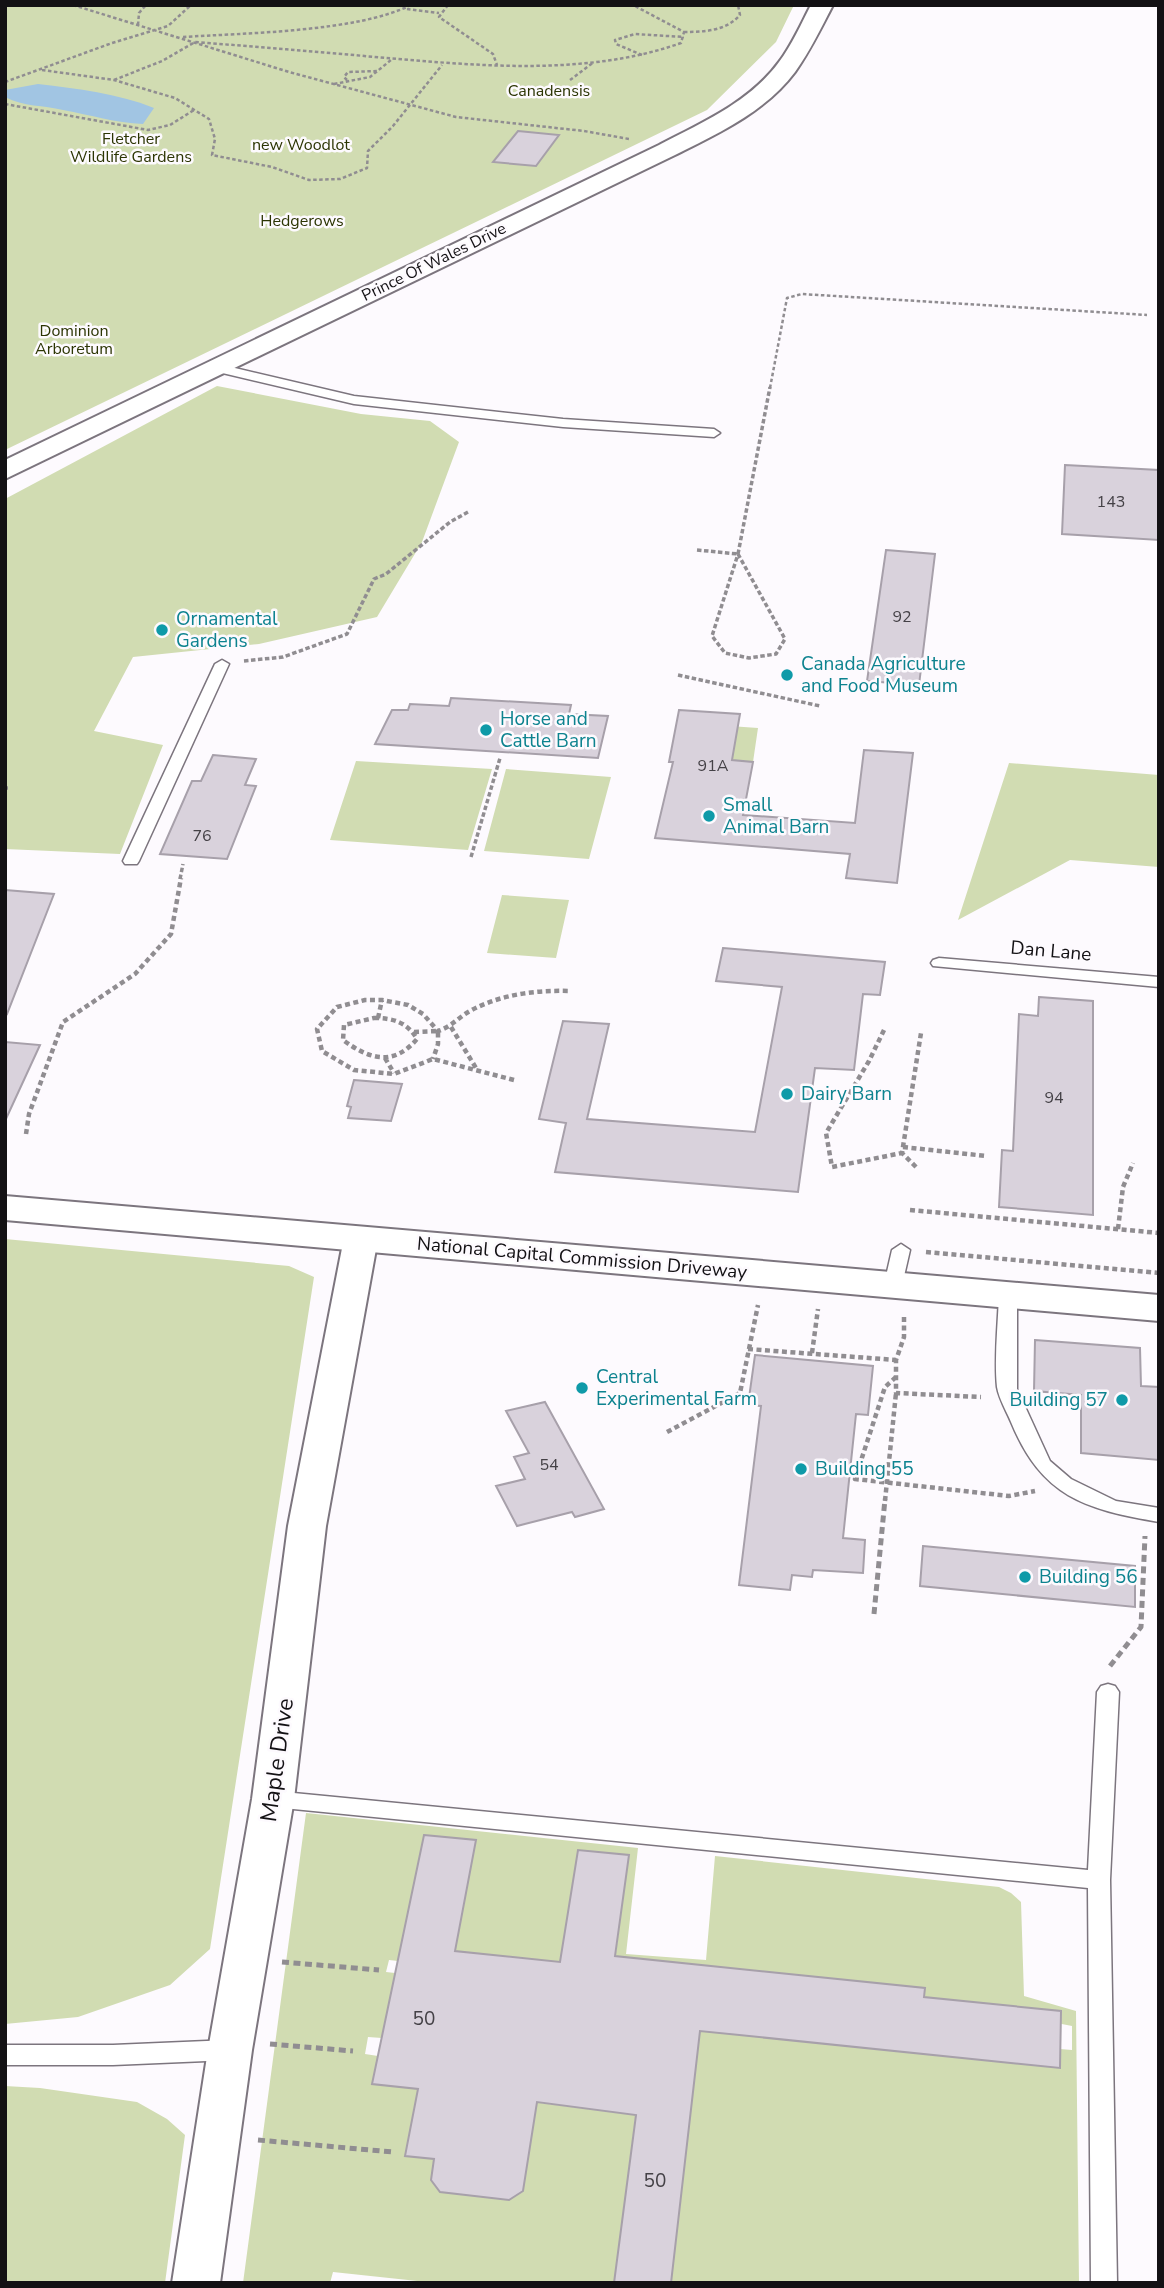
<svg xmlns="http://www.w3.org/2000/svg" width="1164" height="2288" font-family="'Nunito Sans',sans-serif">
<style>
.green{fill:#d1dcb2}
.water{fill:#a1c5e3}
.building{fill:#d9d2dc;stroke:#a7a0aa;stroke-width:2}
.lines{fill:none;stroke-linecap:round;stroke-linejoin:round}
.lane-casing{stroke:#7c757e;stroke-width:3}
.street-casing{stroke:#7c757e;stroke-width:4}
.secondary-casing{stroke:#7c757e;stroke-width:4}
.primary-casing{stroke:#7c757e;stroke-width:4}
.path-far3{stroke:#908d91;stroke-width:2.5;stroke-dasharray:3.5 2.5;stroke-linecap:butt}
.path-far2{stroke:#908d91;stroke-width:3.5;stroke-dasharray:4.5 2.5;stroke-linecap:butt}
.path-far1{stroke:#908d91;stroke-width:4.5;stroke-dasharray:5 3.5;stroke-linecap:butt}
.path{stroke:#908d91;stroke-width:5;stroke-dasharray:7 4.5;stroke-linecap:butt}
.lane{fill:#fff;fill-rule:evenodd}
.street{fill:#fff;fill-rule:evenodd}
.secondary{fill:#fff;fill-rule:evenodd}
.primary{fill:#fff;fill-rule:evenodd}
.culture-dot{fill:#0f9aa8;stroke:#fdfafe;stroke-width:2.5}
.labels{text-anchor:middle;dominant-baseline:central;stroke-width:5;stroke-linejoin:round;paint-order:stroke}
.far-park-label{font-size:16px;fill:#2c3503;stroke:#fdfafe}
.far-street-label{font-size:16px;fill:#131114;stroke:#fdfafe}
.number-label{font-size:16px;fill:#444146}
.culture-label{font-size:19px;fill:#0d838f;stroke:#fdfafe;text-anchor:start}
.street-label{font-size:19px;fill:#131114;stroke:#fdfafe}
.near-number-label{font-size:19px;fill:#444146}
.near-street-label{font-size:23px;fill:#131114;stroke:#fdfafe}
</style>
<rect width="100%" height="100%" fill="#fdfafe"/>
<!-- green -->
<path class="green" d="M5,5H794L776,42L707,110L5,450Z
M217,386L361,414L430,421L459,442L422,542L377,617L259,644L133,657L94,731L163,745L120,854L5,849V499Z
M687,723L758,728L753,762L675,756Z
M356,761L492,769L468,850L330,840Z
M1009,763L1159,775V867L1070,860L958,920Z
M506,769L611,777L589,859L484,851Z
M502,895L569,900L556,958L487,953Z
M5,1239L289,1266L314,1277L210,1949L170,1985L78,2017L5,2024Z
M306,1813L638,1848L626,1954L706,1960L715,1856L999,1887L1011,1893L1021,1902L1024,1996L1076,2011L1079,2283H671L700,2031L1059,2068L1060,2049L1072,2050V2026L924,1997V1988L626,1958L599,1966L616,1952L629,1855L574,1964L401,1946L398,1961L389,1960L386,1972L395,1973L382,2038L368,2037L365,2054L378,2056L372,2084L483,2095L405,2156L434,2159L431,2180L440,2192L509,2200L523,2191L532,2132L502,2098L626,2114L640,2080L614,2283H436L333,2272L330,2283H243Z
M5,2086L40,2088L137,2102L167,2119L185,2135L165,2283H5Z"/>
<!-- water -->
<path class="water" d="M38,84C78,89 117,93 154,108L143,124C115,123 91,115 63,110C43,105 24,107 5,97V90Z"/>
<!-- building -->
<path class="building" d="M518,131L559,135L536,166L493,162Z
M1065,465L1159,470V540L1062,534Z
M886,550L935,554L919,685L867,681Z
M451,698L571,705L569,714L608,716L598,758L375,744L392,710H408L410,704L449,706Z
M679,710L740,714L732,760L753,762L743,815L855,823L864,750L913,753L897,883L846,878L850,854L655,838L673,762H669Z
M213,755L256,759L245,785L256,786L227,859L160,854L192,781H201Z
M5,890L54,894L7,1014L5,1013Z
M723,948L885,962L880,995L863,994L854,1070L815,1068L798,1192L555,1172L566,1123L539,1119L563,1021L609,1024L587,1119L755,1132L782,987L716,981Z
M1039,997L1093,1001V1215L999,1207L1002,1150L1013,1151L1019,1014L1038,1016Z
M5,1042L40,1045L5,1121Z
M354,1080L402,1084L391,1121L348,1118L351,1107L347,1106Z
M1035,1340L1140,1348L1141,1386L1159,1387V1460L1081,1453V1395L1034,1391Z
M755,1355L873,1366L868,1415L856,1414L843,1538L865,1540L863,1573L813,1570L812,1577L792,1575L790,1590L739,1585L761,1406L748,1405Z
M545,1402L604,1509L575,1517L572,1512L517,1526L496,1486L525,1479L514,1457L529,1453L506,1411Z
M923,1546L1135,1566V1607L920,1586Z
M424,1835L476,1840L455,1951L560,1962L578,1850L629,1855L615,1956L925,1988L924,1997L1061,2011L1060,2068L700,2031L671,2283H614L636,2115L537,2102L523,2191L509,2200L440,2192L431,2180L434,2159L405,2156L418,2089L372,2084Z"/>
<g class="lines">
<defs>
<path id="lane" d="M218,364L354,396L563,419L714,429L720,433L714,437L563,427L354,404L214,371L212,368Z
M222,660L229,664L139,861L137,864H125L123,861L215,664Z
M939,958L1159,977V987L933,966L931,963L933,960Z
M901,1244L910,1250L902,1285L893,1291L884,1285L892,1250Z
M1008,1289L1017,1295V1389L1050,1461L1071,1479L1116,1501L1159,1508V1522C1084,1509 1042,1497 1011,1422C1007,1412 999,1399 997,1387C994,1358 998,1325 999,1295Z
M1108,1684L1115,1686L1119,1692L1110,1880L1117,2283H1091L1088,1888L273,1807L265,1805L262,1799L265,1793L273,1791L1088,1870L1097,1692L1101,1686Z
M230,2040L238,2043L242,2050L238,2057L230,2060L113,2065H5V2045H113Z"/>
<path id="street" d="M361,1227L373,1230L378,1238L326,1526L294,1799L252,2050L220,2283H172L208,2050L252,1799L288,1526L344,1238L349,1230Z"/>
<path id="secondary" d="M5,1196L1159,1295V1321L5,1220Z"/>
<path id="primary" d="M811,5H833C821,28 810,51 795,72C765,112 719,133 675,155L5,479V460L659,145C701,123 750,102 779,62C792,45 801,24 811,5Z"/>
</defs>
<!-- lane casing -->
<use href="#lane" class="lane-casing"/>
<!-- street casing -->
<use href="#street" class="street-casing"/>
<!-- secondary casing -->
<use href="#secondary" class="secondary-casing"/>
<!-- primary casing -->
<use href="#primary" class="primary-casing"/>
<!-- path-far3 -->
<path class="path-far3" d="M73,5L289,72L456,117L584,131L629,139
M448,5L439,17L493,54L497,65
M407,9L439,13
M138,25L139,13L146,5
M684,32C704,32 726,31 740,15L738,5
M183,37C245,33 357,32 411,5
M642,55L616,44L615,40L635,34L684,37
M42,70L114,80L175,98L209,119L215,139L212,155L272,167L309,180L340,179L367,168L368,151L393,126L442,65
M114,80L162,61L195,42C259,47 322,52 386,58C482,66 588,76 681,43L684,32L633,5
M347,80L344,77L348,72L378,71
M570,80L594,62
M5,82L112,43L168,26L191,5
M334,84L370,77L391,60
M5,104L148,130L170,125L194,110
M770,388L787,298L802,294L1147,315"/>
<!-- path-far2 -->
<path class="path-far2" d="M697,550L738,554
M738,554L785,639L776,654L749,658L725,653L712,636Z
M738,554L770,387
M244,661L283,657L347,634L374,579L386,574L450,522L468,512
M678,675L820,706
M5,788H8
M471,857L500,758
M180,879L183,864"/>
<!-- path-far1 -->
<path class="path-far1" d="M374,1018C393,1018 407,1022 417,1039C393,1067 369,1059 343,1040L344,1025Z
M378,1018L382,1000
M451,1027L476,1068
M884,1030L869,1061L826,1133L832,1167L902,1153
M414,1032L438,1031V1044L433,1059
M385,1058L394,1073
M514,1080L433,1059L394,1074L354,1070L322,1051L317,1029L337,1007L365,1000H382L408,1005L423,1014L438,1031C451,1027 459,1017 470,1011C501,994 536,990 571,991
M26,1134L29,1114L63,1022L135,974L171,934L181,878
M903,1147L986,1156
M916,1167L902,1153L921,1033
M910,1210L1159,1233
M1118,1229L1123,1187L1133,1163
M926,1252L1159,1273
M904,1317V1337L896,1360V1393L981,1397
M748,1349L896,1360
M812,1353L818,1309
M896,1377L885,1387L855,1479L1009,1496L1035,1491
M667,1432L740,1393L758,1305
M885,1501L896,1393"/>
<!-- path -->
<path class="path" d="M874,1614L885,1499
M1110,1666L1141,1627L1145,1536
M282,1962L379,1970
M270,2044L353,2051
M258,2140L393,2152"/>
<!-- lane -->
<use href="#lane" class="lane"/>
<!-- street -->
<use href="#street" class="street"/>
<!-- secondary -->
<use href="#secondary" class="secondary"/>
<!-- primary -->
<use href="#primary" class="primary"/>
</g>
<!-- markers -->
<g class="culture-dot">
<circle cx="162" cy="630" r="7"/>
<circle cx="787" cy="675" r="7"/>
<circle cx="486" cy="730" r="7"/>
<circle cx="709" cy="816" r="7"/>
<circle cx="787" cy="1094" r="7"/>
<circle cx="582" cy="1388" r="7"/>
<circle cx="1122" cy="1400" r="7"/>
<circle cx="801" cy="1469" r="7"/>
<circle cx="1025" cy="1577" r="7"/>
</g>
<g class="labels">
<!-- far-park labels -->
<g class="far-park-label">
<text x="549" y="91">Canadensis</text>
<text x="131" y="139">Fletcher<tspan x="131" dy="18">Wildlife Gardens</tspan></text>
<text x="301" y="145">new Woodlot</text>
<text x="302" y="221">Hedgerows</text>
<text x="74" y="331">Dominion<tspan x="74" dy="18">Arboretum</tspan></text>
</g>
<!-- far-street labels -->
<g class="far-street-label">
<text transform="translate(434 262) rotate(-26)">Prince Of Wales Drive</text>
</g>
<!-- number labels -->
<g class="number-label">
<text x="1111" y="502">143</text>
<text x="902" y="617">92</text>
<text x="713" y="766">91A</text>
<text x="202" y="836">76</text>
<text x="1054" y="1098">94</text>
<text x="549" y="1465">54</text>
</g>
<!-- culture labels -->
<g class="culture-label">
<text x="176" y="619">Ornamental<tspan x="176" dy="22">Gardens</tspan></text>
<text x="801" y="664">Canada Agriculture<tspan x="801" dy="22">and Food Museum</tspan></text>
<text x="500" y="719">Horse and<tspan x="500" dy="22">Cattle Barn</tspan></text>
<text x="723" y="805">Small<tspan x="723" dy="22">Animal Barn</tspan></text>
<text x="801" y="1094">Dairy Barn</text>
<text x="596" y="1377">Central<tspan x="596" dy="22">Experimental Farm</tspan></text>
<text x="1108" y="1400" text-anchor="end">Building 57</text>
<text x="815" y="1469">Building 55</text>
<text x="1039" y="1577">Building 56</text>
</g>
<!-- street labels -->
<g class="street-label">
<text transform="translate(1051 951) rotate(5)">Dan Lane</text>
<text transform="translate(582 1258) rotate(5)">National Capital Commission Driveway</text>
</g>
<!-- near-number labels -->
<g class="near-number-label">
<text x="424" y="2019">50</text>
<text x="655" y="2181">50</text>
</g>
<!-- near-street labels -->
<g class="near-street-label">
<text transform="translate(277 1760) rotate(-82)">Maple Drive</text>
</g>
</g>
<!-- border -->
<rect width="1164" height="2288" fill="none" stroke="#131114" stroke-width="14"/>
</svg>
